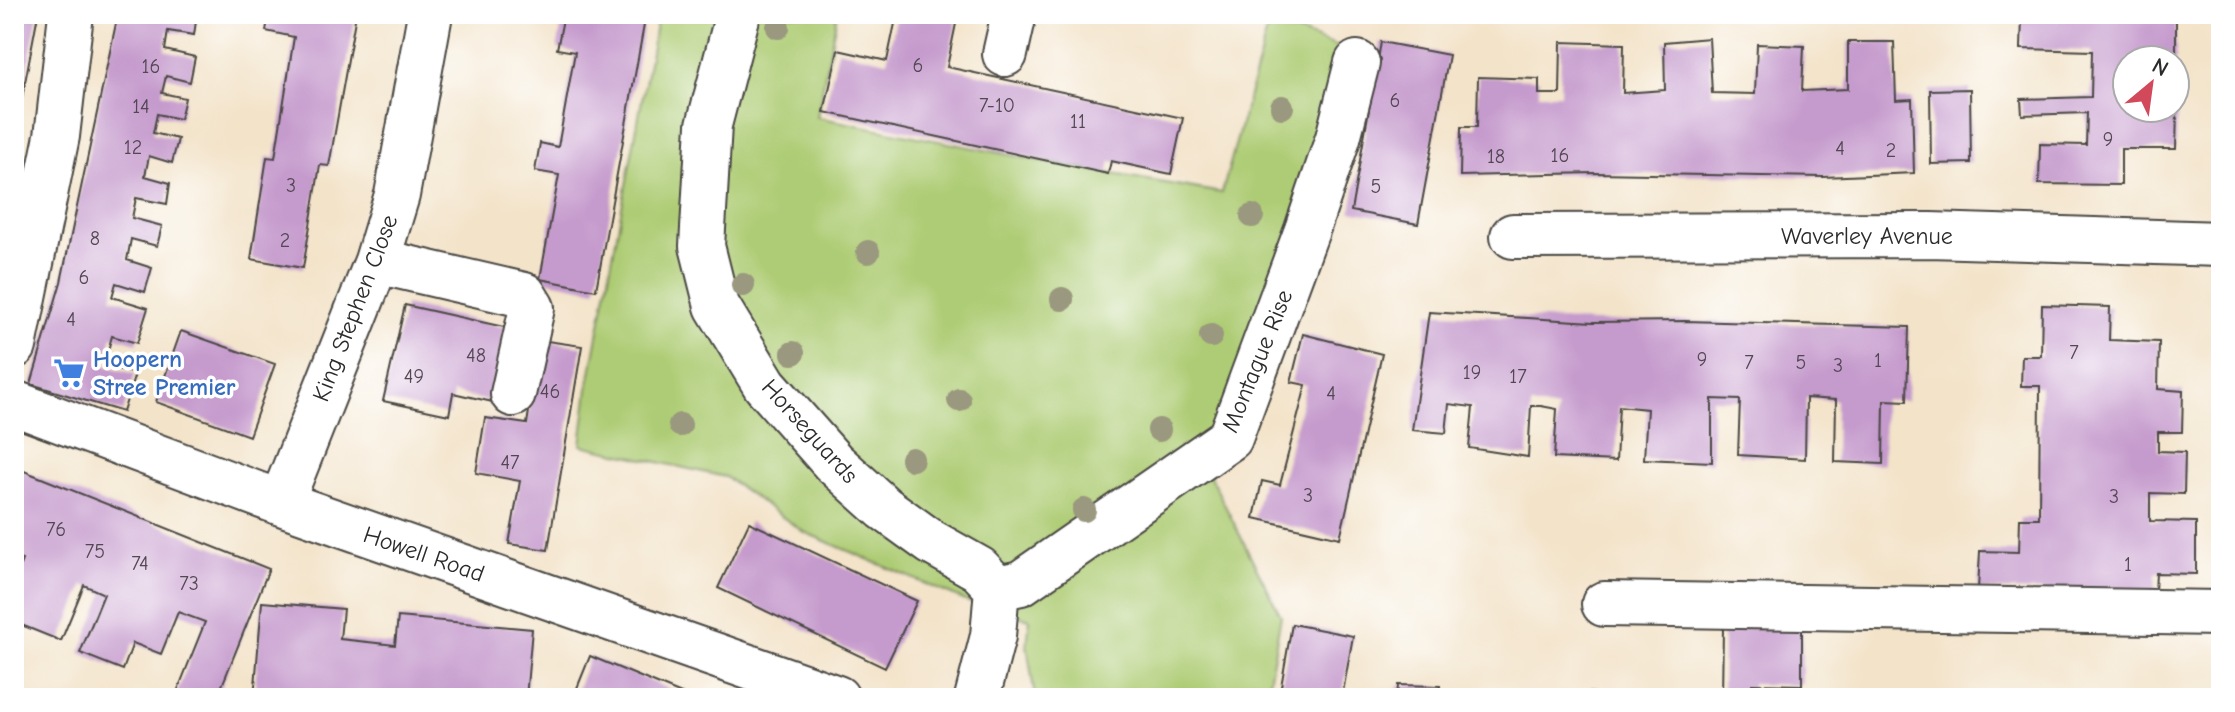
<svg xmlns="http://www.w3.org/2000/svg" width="2235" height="712" font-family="'Comic Neue',sans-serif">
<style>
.green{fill:#aecc74;stroke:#6c7c50;stroke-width:2}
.building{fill:#c59acc}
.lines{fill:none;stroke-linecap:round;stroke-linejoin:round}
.minor-casing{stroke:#494743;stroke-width:48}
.minor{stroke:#fff;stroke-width:44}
.tree{fill:#9a987e}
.labels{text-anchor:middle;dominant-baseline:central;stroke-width:7;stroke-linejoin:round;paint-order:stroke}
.number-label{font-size:20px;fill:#524753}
.street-label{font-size:24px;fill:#2b2b2b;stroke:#fff}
.shop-label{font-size:24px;font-weight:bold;fill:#366cbe;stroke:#fff;text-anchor:start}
</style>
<rect width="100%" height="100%" fill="#fff"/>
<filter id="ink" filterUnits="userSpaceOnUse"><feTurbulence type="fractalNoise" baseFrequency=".0125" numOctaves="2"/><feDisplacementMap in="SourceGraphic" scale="16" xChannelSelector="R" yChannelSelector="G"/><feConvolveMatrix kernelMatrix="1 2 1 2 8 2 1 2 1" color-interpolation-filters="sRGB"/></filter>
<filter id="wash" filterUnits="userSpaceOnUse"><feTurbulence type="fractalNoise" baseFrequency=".006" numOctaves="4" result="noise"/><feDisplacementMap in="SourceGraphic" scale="32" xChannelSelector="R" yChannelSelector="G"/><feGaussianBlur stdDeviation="1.8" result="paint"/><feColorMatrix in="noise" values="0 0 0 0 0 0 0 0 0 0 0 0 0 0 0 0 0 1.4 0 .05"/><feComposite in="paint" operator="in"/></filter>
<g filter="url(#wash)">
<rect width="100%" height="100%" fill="#f3e3c9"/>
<!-- green -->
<path class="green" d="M658,14H837L817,117L1045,162L1222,193L1268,27L1301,33L1347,50L1210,476L1281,616L1266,698H1035L1027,645L1030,619L968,602L804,532L725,477L581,445L588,389Z"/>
<g id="blocks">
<!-- building -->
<path class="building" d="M14,14H38L15,135H14Z
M118,14H197L194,35L168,31L165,50L195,57L190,82L166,76L162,93L185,98L180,119L157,114L153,133L178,139L172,163L149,156L145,176L170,183L167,204L136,198L132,218L162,226L157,246L131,239L127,260L152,268L145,292L116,283L112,297L148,308L137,343L112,336L104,365L135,374L123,412L31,384L61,282Z
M269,14H356L329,166L320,165L303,268L251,259L267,157L275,158L294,37L266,31Z
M564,14H646L596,290L540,279L559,175L535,171L540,143L558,147L575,52L557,49Z
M897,14H958L947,67L1183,118L1171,174L1111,161L1108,174L824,112L838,50L887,61Z
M2061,14H2176V60H2127V108H2177L2176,149H2121V185L2039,184L2040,144L2086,145L2087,113L2022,115L2021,99L2091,97L2092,51L2021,49L2022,18L2061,19Z
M1709,38L1712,93L1755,94L1757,44L1804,46L1802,91L1848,89V42H1894L1896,100L1912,99L1914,173L1823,177L1595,173L1460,176L1461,127H1477L1478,77L1539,79V94H1560L1561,42L1624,44L1623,93L1665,90L1664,42Z
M1381,42L1449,55L1418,224L1351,211Z
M1970,89L1971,163L1931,164L1930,90Z
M405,305L513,329L497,403L453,393L449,415L383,401Z
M2042,305L2110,307L2109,340L2159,342L2158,389L2183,391L2182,432H2158V451L2185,452L2184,494L2150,493V521L2196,522V574L2156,573L2155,592L1978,590L1980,551L2019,552L2020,518H2039L2040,386H2021L2022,356H2041Z
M1429,312L1593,322L1685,321L1909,327L1907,401L1884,400L1883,464L1835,462L1836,400L1806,398L1805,459L1738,455L1740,400L1712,399V462L1644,459L1647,409L1619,406L1616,461L1554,458L1557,409L1541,406H1531L1528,457L1469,448L1473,407L1449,404L1446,433L1412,430Z
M181,331L275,364L249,436L156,402Z
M1303,334L1382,354L1340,538L1254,518L1262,481L1280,485L1306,385L1291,382Z
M540,340L582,346L548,550L509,544L520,481L476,473L485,418L527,424Z
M14,467L269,569L217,698L175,697L205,622L178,612L161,654L133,643L123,670L80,653L104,594L84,585L61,641L14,622V581L22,560L14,557Z
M749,522L917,601L885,668L718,588Z
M262,602L343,609L340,639L395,645L398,617L532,629L526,698H254Z
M1292,624L1353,636L1342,698H1279Z
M1723,627H1802V685L1752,684V698H1722Z
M590,656L691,698H573Z
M1398,685L1440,686V698H1397Z
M1139,690L1154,698H1135Z
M1573,692L1596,693V698H1573Z"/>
</g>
</g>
<g filter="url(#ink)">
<use href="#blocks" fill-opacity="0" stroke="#494743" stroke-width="2"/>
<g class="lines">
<defs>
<path id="minor" d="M738,14L709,125L702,246L717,306L765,385L833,462L884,508L931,542L979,569L997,588L993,636L977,698
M1005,54L1014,14
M1513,236L1930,235L2221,244
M377,261L524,295L532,308L513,394
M14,346L57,136L71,14
M14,403L281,503L837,698
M281,503L377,261L397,195L430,14
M997,588L1021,583L1230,438L1307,230L1338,138L1357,63
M1604,604L2221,613"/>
</defs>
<!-- minor casing -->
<use href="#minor" class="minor-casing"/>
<!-- minor -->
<use href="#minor" class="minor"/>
</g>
<!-- trees -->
<g class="tree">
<circle cx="778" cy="27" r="12"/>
<circle cx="1282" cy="107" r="12"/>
<circle cx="1252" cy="216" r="12"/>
<circle cx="868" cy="252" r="12"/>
<circle cx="743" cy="285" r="12"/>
<circle cx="1062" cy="299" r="12"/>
<circle cx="1211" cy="336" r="12"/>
<circle cx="793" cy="353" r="12"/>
<circle cx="959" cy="400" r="12"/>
<circle cx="680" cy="425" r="12"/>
<circle cx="1159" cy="430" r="12"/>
<circle cx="912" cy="459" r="12"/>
<circle cx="1084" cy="510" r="12"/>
</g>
</g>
<!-- icons -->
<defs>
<symbol id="supermarket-bare" viewBox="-9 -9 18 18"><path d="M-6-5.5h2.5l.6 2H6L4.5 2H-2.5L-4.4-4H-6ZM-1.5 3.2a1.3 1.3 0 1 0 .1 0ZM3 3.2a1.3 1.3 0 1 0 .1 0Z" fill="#3f7fe0" stroke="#fff" stroke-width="2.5" paint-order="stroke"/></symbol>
</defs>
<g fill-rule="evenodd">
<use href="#supermarket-bare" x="47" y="351" width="44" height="44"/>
</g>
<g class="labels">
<!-- number labels -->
<g class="number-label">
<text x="918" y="65">6</text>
<text x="151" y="66">16</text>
<text x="1395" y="100">6</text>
<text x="997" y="105">7-10</text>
<text x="141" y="106">14</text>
<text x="1078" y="121">11</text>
<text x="2108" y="139">9</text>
<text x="133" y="147">12</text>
<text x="1840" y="148">4</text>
<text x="1891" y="150">2</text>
<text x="1560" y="155">16</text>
<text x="1496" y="156">18</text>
<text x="291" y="185">3</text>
<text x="1376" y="186">5</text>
<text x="95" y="238">8</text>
<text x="285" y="240">2</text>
<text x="84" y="277">6</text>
<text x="71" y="319">4</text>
<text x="2074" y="352">7</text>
<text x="476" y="355">48</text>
<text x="1702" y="359">9</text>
<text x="1878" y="360">1</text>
<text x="1749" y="362">7</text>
<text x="1801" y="362">5</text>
<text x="1838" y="365">3</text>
<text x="1472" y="372">19</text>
<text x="414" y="376">49</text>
<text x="1518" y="376">17</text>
<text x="550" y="391">46</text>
<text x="1331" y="393">4</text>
<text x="510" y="462">47</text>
<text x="1308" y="495">3</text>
<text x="2114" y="496">3</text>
<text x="56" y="529">76</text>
<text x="95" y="551">75</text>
<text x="140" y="563">74</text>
<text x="2128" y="564">1</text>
<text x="189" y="583">73</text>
</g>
<!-- street labels -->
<g class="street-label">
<text x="1867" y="236">Waverley Avenue</text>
<text transform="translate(355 308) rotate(-69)">King Stephen Close</text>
<text transform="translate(1257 361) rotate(-68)">Montague Rise</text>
<text transform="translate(810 431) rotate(48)">Horseguards</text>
<text transform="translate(424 554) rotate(19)">Howell Road</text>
</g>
<!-- shop labels -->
<g class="shop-label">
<text x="93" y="359">Hoopern<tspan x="93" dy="28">Stree Premier</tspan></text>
</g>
</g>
<!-- margin -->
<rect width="2235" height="712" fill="none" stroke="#fff" stroke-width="48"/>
<!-- north arrow -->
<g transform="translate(2151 84) rotate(29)"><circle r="38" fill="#ffffff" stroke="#aaaaaa" stroke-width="2"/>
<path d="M0-6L14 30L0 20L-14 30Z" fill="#d1495b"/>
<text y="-12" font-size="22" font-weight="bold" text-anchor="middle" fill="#2b2b2b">N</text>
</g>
</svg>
